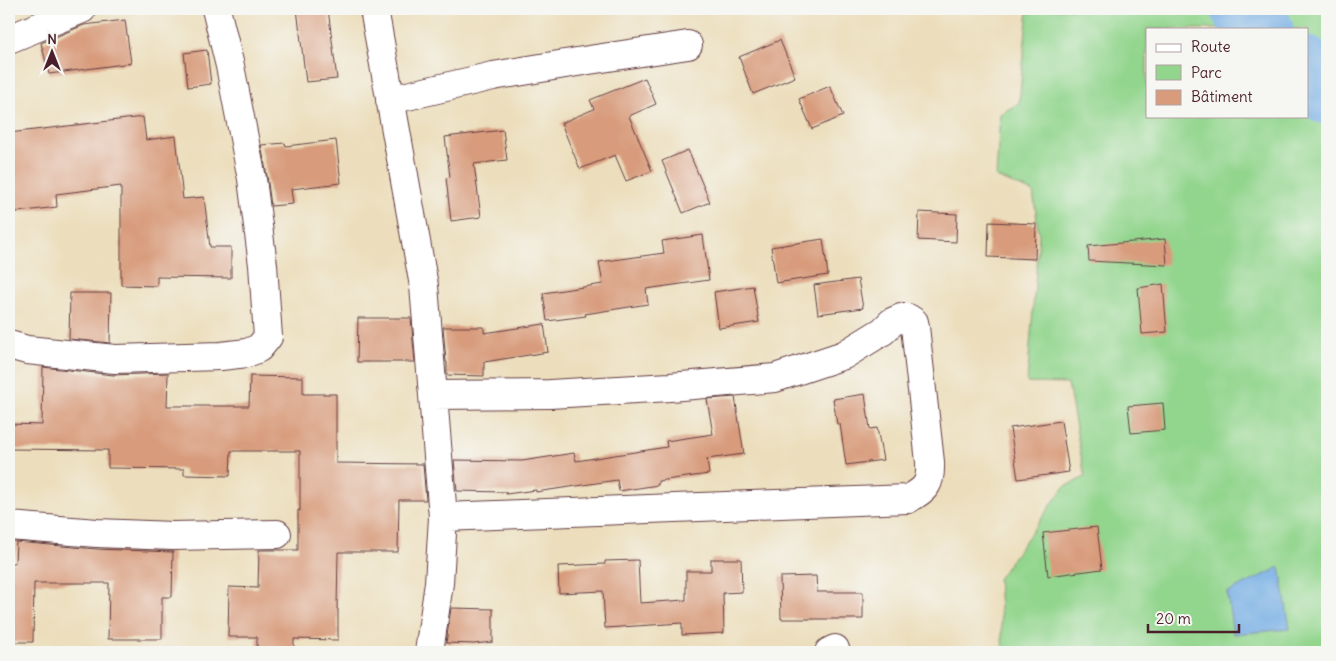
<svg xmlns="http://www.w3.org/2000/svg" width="1336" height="661" font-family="Delius,sans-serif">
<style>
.green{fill:#92d58d;stroke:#6e7a5c;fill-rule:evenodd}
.water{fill:#75ade4;stroke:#606688}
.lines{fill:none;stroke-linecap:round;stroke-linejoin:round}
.river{stroke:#75ade4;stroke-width:55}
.building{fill:#d89b7c}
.minor-casing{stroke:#623c41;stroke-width:30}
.minor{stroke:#fff;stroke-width:28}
</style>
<rect width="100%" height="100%" fill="#f6f6f2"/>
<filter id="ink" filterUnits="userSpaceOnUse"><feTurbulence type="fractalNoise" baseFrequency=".02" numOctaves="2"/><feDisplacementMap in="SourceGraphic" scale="10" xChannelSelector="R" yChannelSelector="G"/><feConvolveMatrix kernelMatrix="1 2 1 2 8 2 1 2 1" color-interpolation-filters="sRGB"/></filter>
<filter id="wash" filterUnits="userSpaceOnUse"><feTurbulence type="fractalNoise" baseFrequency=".0096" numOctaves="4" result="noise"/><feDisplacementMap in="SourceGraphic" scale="20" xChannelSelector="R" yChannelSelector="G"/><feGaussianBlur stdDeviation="1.12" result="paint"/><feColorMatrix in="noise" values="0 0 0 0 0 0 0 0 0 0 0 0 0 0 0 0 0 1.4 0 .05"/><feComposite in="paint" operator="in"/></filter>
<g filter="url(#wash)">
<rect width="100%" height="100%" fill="#ecdebc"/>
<!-- green -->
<path class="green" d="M1028,9H1327V652H1003L998,579L1064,487L1085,477L1068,384L1027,383L1039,235L1033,192L996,177L1000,114L1019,103ZM1147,29H1307V116H1147Z"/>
<!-- water -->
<path class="water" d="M1280,567L1290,629L1233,634L1227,593Z"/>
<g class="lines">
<!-- river -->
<path class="river" d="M1238,9L1266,29
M1307,64L1327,97"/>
</g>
<g id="blocks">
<!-- building -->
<path class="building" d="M297,9H328L337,79L306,82Z
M125,20L131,63L49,74L41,43L84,25Z
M780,40L795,77L753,94L739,57Z
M207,50L211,84L188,87L184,53Z
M645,78L656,104L629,116L652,171L626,181L615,155L580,169L561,123L594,109L590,100Z
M830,86L843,116L812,129L799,99Z
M143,117L146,140L176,136L183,199L204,197L210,247H231V278L157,277V286L121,285V186L56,194L57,207L9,213V133Z
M503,130L507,160L474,164L481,217L451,221L446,178L450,177L445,137Z
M336,140L341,183L291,189L293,204L271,206L267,176L261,145L285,143L286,146Z
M688,150L710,202L683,213L662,161Z
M919,212L957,214L956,242L918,240Z
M989,222L1036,224L1035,259L988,257Z
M703,235L709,280L646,289L648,304L585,314L586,316L547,321L543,293L603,284L599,262L664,253L662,241Z
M823,239L828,275L776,283L771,247Z
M1165,239L1167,265L1089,261L1088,246Z
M858,279L863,308L818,314L814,285Z
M1163,284L1167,332L1142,334L1138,288Z
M753,286L759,322L719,328L714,292Z
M70,293H111L110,343L69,339Z
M358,318H411L415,362H357Z
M544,324L548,352L484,362V376L447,375V362H446L443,327H484V333Z
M43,367L113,375L168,373L167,406H249L250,376L303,377V394H336V463L423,464L426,500H399L398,552H338L337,609H338V640L294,639V652H257V637H228L229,587L258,588L259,550H298V510L300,511V451H231L230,476L184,475V469L108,468V450L9,449V424L42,425Z
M865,394L870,429L877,428L883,460L846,465L840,424H837L833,399Z
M735,397L744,454L707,459L709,474L658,481V485L619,491L617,480L536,492V490L506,494V492L457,491L454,460L522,461L574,453L576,461L667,447L666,441L713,434L707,399Z
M1163,403L1165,430L1131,433L1128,406Z
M1061,421L1069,472L1018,479L1010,428Z
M1097,527L1102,569L1048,576L1043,533Z
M16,542L96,549L173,552L172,597H162V639H108L109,583H34L33,642H9V563H15Z
M711,559H741L742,592L723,593L724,633L682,635V623L605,628L603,591L559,593L558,566L605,564V561L638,560L640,603L686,600V571H711Z
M816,576L817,592H863V619H781L780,577Z
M451,608L493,609V642L474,644L446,643Z"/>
</g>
</g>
<g filter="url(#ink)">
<use href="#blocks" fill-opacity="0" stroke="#623c41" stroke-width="1"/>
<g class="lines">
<defs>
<path id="minor" d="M374,9L424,286L443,517L439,583L429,652
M9,39L82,9
M390,100L493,76L589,60L688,45
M9,345L27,350L115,359L221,356L247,353L259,348L268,337L263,265L252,179L230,66L216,9
M433,395L550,394L670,387L775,378L844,355L883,331L892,322L901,318H908L914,322L915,327L930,462C931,483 927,489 908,499L443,517
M9,526L97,533L173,536L277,534
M829,652L835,649"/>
</defs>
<!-- minor casing -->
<use href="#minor" class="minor-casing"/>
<!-- minor -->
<use href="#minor" class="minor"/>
</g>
</g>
<!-- margin -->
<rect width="1336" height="661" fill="none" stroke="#f6f6f2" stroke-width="30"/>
<!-- legend -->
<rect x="1146" y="28" width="162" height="90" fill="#f6f6f2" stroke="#b1a0a2"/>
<rect x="1156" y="44" width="25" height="8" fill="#ffffff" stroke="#b1a0a2"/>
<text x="1191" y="52" font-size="15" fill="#4a1f2b">Route</text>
<rect x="1156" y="65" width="25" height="15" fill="#92d58d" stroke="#b1a0a2"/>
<text x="1191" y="78" font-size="15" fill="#4a1f2b">Parc</text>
<rect x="1156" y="90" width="25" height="15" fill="#d89b7c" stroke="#b1a0a2"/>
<text x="1191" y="102" font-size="15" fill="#4a1f2b">Bâtiment</text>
<!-- north arrow -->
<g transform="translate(52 52)" stroke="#f6f6f2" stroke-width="4" paint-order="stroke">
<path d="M0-4L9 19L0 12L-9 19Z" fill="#4a1f2b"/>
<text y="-8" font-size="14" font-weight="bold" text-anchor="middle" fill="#4a1f2b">N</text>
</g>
<!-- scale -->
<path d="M1148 624v8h91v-8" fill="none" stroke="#4a1f2b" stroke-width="2.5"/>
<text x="1156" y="624" font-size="15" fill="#4a1f2b" stroke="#f6f6f2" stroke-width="4" paint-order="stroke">20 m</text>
</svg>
